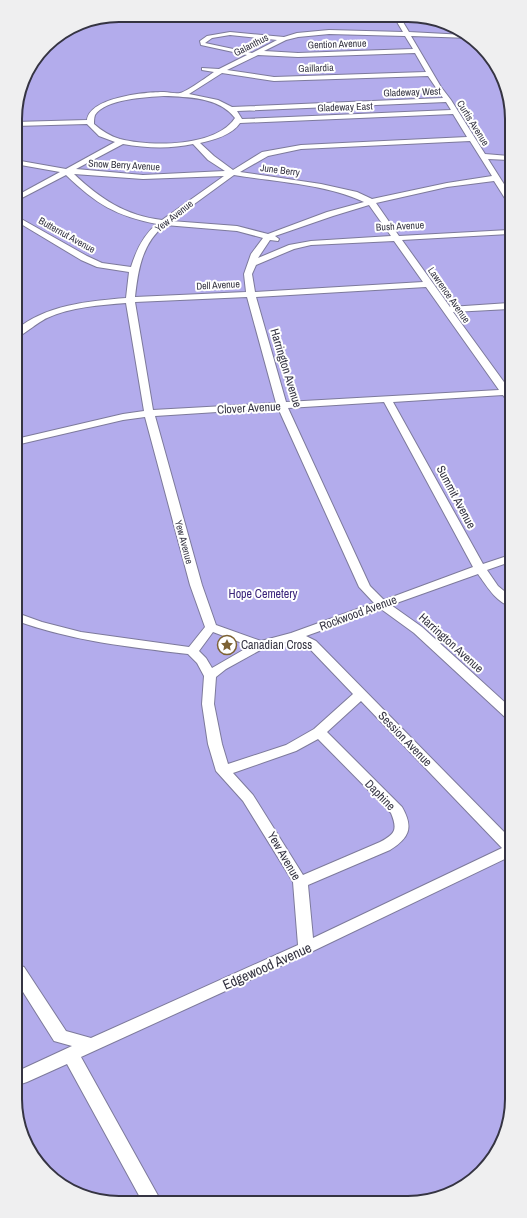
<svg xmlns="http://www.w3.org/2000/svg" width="527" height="1218" font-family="'Archivo Narrow',sans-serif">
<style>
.green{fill:#b3acec}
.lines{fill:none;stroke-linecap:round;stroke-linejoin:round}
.service-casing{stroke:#7d7a9b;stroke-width:2}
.service{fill:#fff;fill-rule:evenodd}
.labels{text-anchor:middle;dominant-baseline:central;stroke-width:4;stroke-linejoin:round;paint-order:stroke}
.far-street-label{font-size:10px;fill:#353442;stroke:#fff}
.street-label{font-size:12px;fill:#353442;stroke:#fff}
.park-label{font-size:12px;fill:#3b257b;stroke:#fff}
.poi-label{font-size:12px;fill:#353442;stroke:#fff;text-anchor:start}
.near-street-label{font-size:14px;fill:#353442;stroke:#fff}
.rim{fill:none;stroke:#353442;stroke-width:2}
</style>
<rect width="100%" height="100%" fill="#e6e5fb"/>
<!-- green -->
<path class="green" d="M100,19L434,20L477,41L509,92L512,1106L504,1139L486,1168L435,1200L99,1201L46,1173L18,1126L15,112L26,73L50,41L79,23Z"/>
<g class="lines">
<defs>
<path id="service" d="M394,17H400L409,32L465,35L471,38L411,36L441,87L451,100L485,154L509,156V160L488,159L509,192V200H506L494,181L447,187L376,203L399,236L509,230V234L402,240L450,307L509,303V309L453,312L509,389L510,399L505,398L503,395L393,402L483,564L510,555V562L487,570L498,586L510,596V606C496,602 486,585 478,574L391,605L422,627L510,707L511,719L506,718L414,633L381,609L306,636L316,641L511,839V856L311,952L81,1057L161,1201H142L67,1064L27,1082L21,1084L18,1083V1071L72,1046L54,1041L18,984V965L24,967L66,1031L91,1038L298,945L293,882L243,801L216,771L208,744L202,704L204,676L197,663L188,654C130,647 72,641 17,621V613L42,622L81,632L189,647L205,627L190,585L145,417L123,420L16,445V439L123,414L144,411L126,303C100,305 71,307 47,318C38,322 22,336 16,338V330C45,305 89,301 126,298L129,272L97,267L81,260L16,221V216L87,256L102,263L131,267C136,251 143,235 157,224C116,216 96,204 66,175L16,201V196L60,172L15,164V160L66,169L115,142L99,136L87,124L15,126V122L87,120C90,97 146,92 164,92C169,92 175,94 180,93C186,92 207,77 214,72L202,70V68L219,69L247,55L201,45L200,41L207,36L230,32L284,37L297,33L329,30L403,32ZM329,34L405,36L413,49L298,53L264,51L286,40L298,37ZM230,35L277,40L252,53L205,43L212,38ZM415,53L426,72L274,77L227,70L258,55L298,57ZM222,73L274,81L428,76L443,98L232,107L218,100L189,94ZM164,96C188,97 219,97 235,118C216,147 151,147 120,139C110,136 102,131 94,124C94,121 94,118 95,115C105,99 146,97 164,96ZM446,102L451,110L242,119L237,111ZM453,114L467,137L301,145L262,152L233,170L214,156L200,143C214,140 232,135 240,123ZM470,141L492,176L447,183L372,199L357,192L321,184L240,172L268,156L301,149ZM123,144C146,148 170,149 193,144L208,160L225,171L143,175L76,169ZM74,174L143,179L224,176L162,220C126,216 99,198 74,174ZM234,175C276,182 326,184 364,202L327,212L268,234L237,226L171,221ZM369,205L391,236L311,241L289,245L258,258L270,240L278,241L279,239L275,236L333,216ZM165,225L237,231L263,238L251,254L244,274L246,292L135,297C138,270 142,243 165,225ZM394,241L423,282L255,292L252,274L256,265L294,249L311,245ZM426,287L499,390L286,402L256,297ZM247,297L276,403L153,410L135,302ZM384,402L473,567L384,600L370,586L288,408ZM278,408L359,587L374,603L291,633L261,641L216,625L202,585L155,416ZM213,632L250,646L212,668L206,658L199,651ZM294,640L308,647L353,694L314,729L286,745L228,764L222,744L214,704L216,677L226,669L264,648ZM361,701L502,848L313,938L308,885L390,850C409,838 414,828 402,807L327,732ZM318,739L391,813C398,830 395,834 380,842L303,875L253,795L233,773L296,751Z"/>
</defs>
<!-- service casing -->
<use href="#service" class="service-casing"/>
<!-- service -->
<use href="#service" class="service"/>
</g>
<!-- icons -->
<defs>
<symbol id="sight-ring" viewBox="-11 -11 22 22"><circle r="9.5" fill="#fff" stroke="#7d6234" stroke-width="1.5"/><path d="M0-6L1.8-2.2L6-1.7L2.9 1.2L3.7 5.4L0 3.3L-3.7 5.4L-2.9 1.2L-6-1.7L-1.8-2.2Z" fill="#7d6234"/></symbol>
</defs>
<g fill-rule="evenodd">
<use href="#sight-ring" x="216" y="634" width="22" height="22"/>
</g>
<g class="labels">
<!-- far-street labels -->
<g class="far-street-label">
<text transform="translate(337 44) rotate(-2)">Gention Avenue</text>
<text transform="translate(251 45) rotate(-27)">Galanthus</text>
<text transform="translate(316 68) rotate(-2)">Gaillardia</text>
<text transform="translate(412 92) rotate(-2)">Gladeway West</text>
<text transform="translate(345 107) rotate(-2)">Gladeway East</text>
<text transform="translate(473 123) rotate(58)">Curtis Avenue</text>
<text transform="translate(124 165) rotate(3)">Snow Berry Avenue</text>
<text transform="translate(280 170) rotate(7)">June Berry</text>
<text transform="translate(174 216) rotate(-38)">Yew Avenue</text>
<text transform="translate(400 226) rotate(-3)">Bush Avenue</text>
<text transform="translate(67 235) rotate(29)">Butternut Avenue</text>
<text transform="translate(218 285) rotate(-3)">Dell Avenue</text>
<text transform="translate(449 295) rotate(55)">Lawrence Avenue</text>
<text transform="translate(184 542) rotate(75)">Yew Avenue</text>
</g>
<!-- street labels -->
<g class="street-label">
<text transform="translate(286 368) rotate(73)">Harrington Avenue</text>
<text transform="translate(249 408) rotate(-3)">Clover Avenue</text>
<text transform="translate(456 497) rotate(62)">Summit Avenue</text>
<text transform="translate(358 613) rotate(-20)">Rockwood Avenue</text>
<text transform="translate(451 643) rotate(42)">Harrington Avenue</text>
<text transform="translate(405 739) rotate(46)">Session Avenue</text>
<text transform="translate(380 795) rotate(46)">Daphine</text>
<text transform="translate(284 856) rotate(60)">Yew Avenue</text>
</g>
<!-- park labels -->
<g class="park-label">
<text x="263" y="594">Hope Cemetery</text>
</g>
<!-- poi labels -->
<g class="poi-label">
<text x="241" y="645">Canadian Cross</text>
</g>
<!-- near-street labels -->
<g class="near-street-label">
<text transform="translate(267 966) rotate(-24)">Edgewood Avenue</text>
</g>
</g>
<!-- crop -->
<path d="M0 0H527V1218H0ZM119 22H408A97 97 0 0 1 505 119V1099A97 97 0 0 1 408 1196H119A97 97 0 0 1 22 1099V119A97 97 0 0 1 119 22Z" fill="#efeff0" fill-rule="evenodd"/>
<path class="rim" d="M119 22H408A97 97 0 0 1 505 119V1099A97 97 0 0 1 408 1196H119A97 97 0 0 1 22 1099V119A97 97 0 0 1 119 22Z"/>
</svg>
